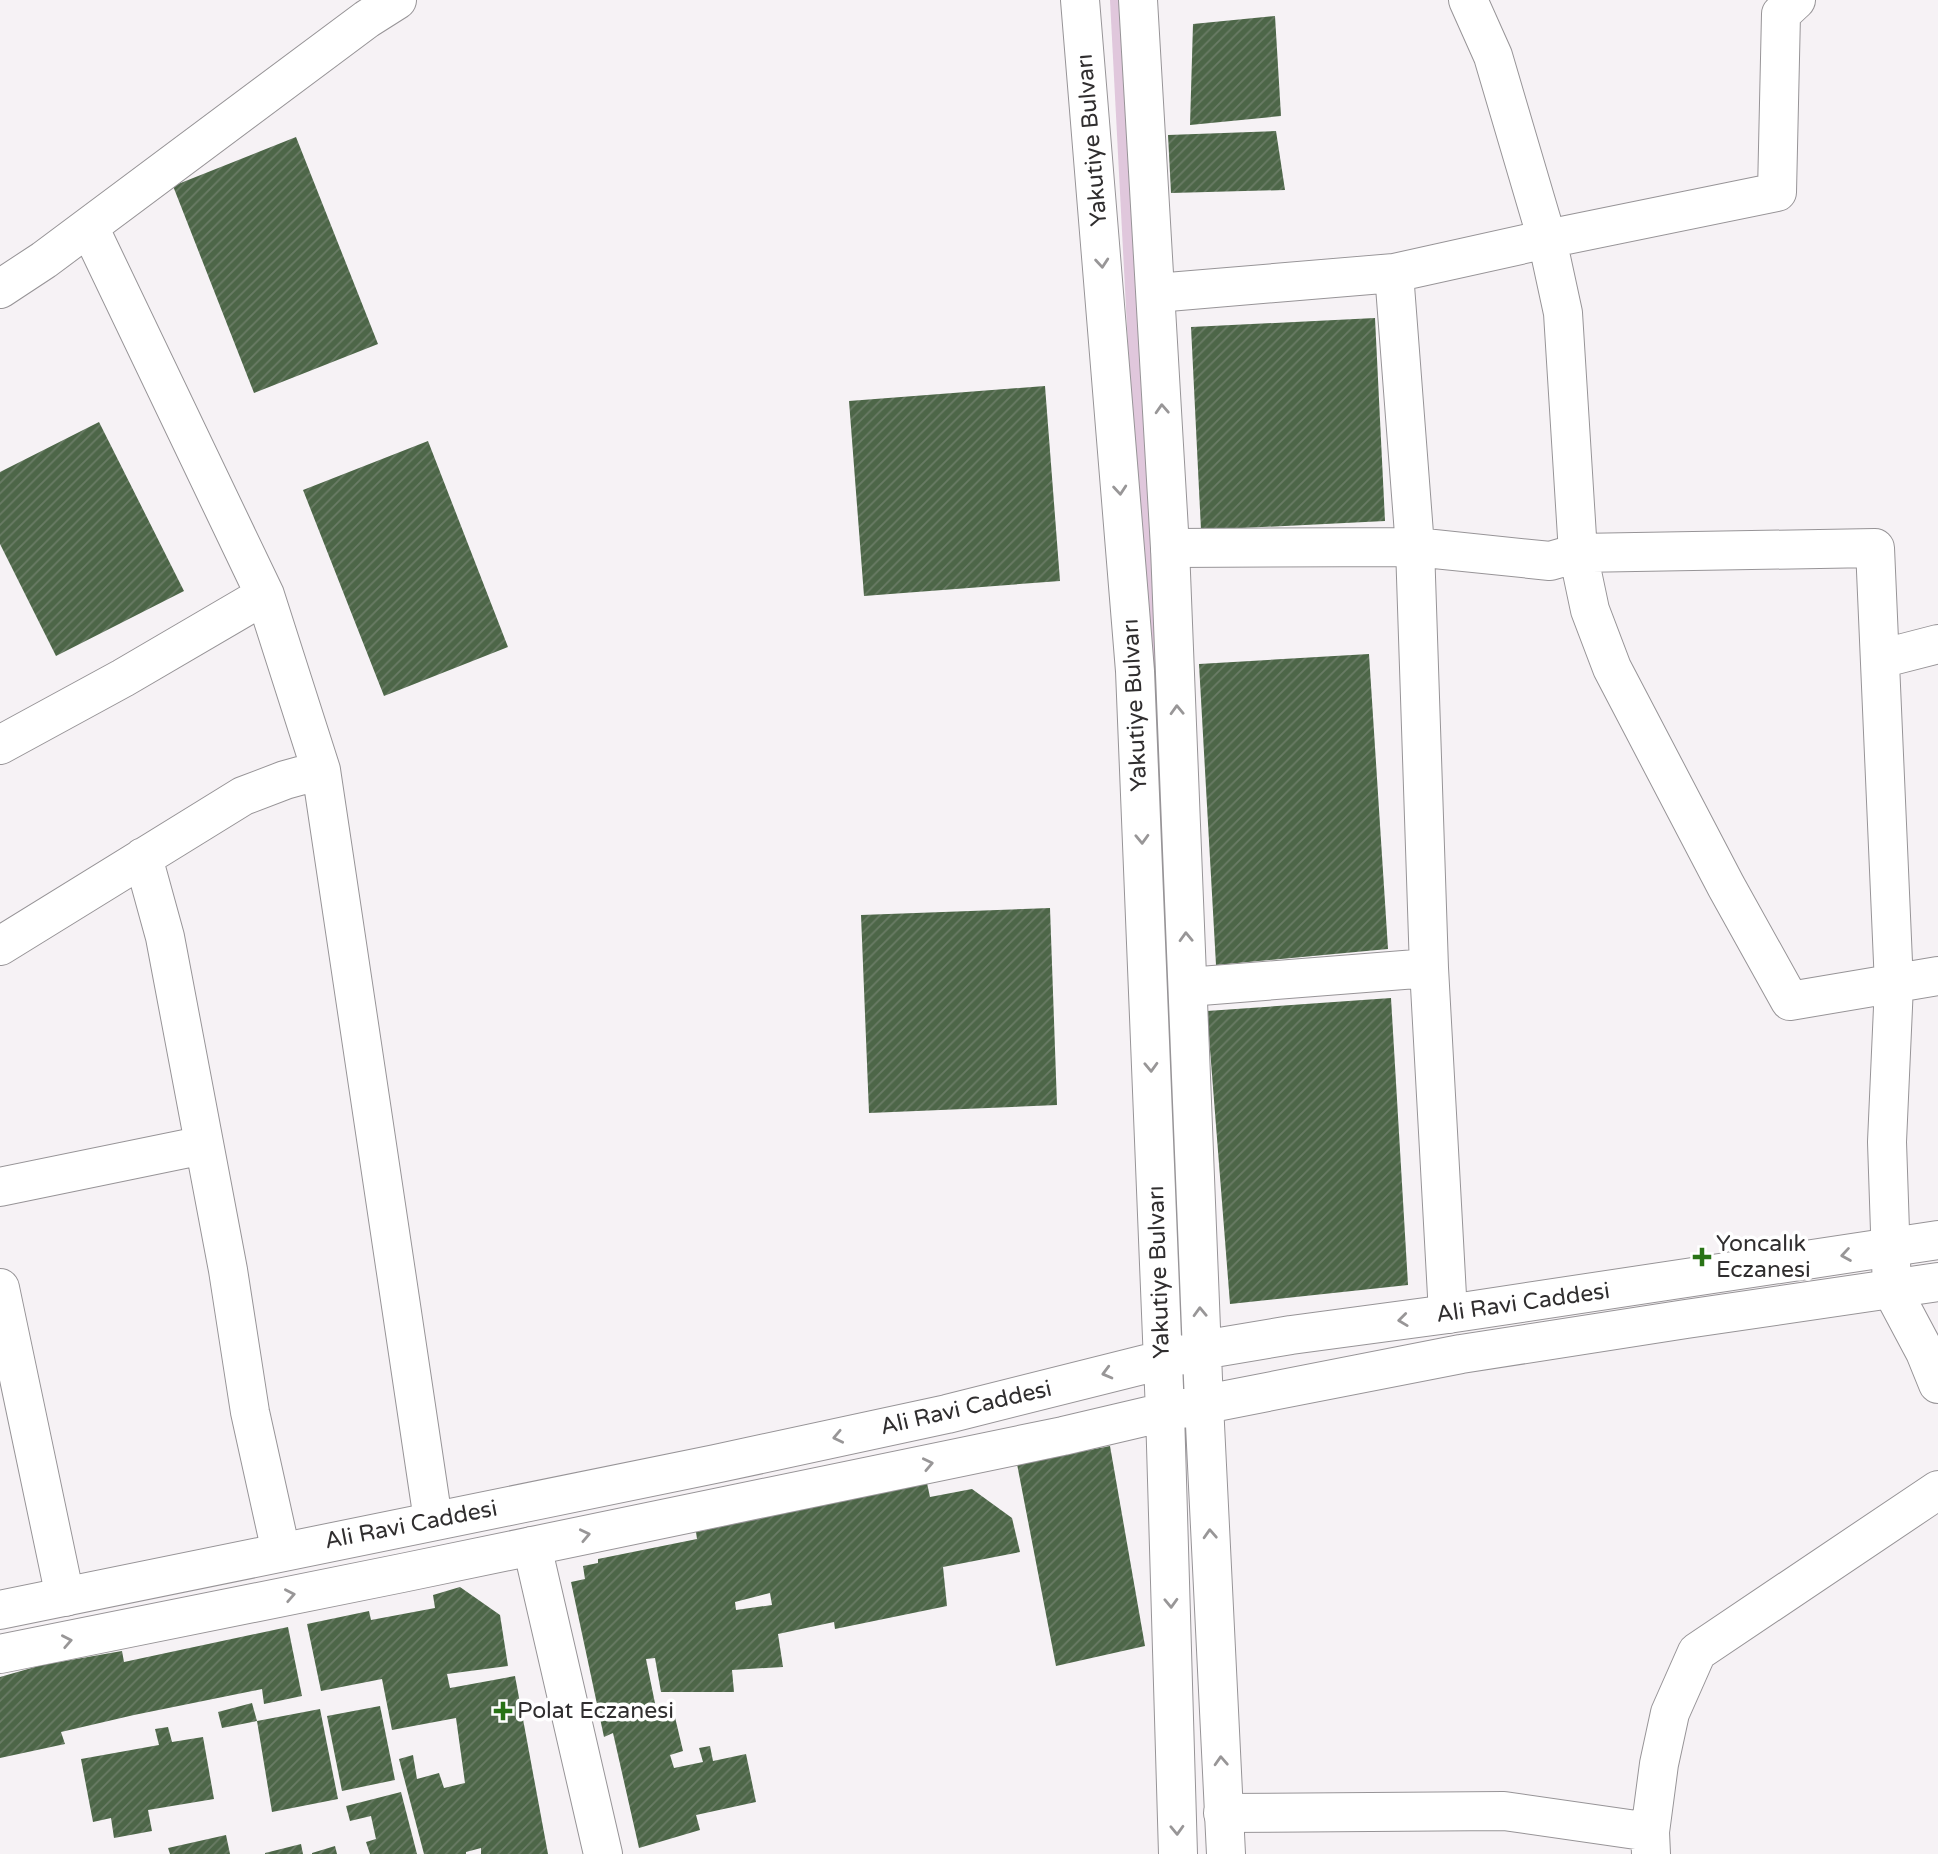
<svg xmlns="http://www.w3.org/2000/svg" width="1938" height="1854" font-family="'Varela Round',sans-serif">
<style>
.green{fill:#e0c7dc}
.building{fill:url(#building-hatch);fill-rule:evenodd}
.lines{fill:none;stroke-linecap:round;stroke-linejoin:round}
.street-casing{stroke:#979497;stroke-width:40}
.secondary-casing{stroke:#979497;stroke-width:40}
.street{stroke:#fff;stroke-width:38}
.secondary{stroke:#fff;stroke-width:38}
.oneway{stroke:#989697}
.poi-dot{fill:#297316;stroke:#fff;stroke-width:2.5}
.labels{text-anchor:middle;dominant-baseline:central;stroke-width:7;stroke-linejoin:round;paint-order:stroke}
.street-label{font-size:23px;fill:#302e2f;stroke:#fff}
.poi-label{font-size:23px;fill:#302e2f;stroke:#fff;text-anchor:start}
</style>
<defs>
<pattern id="building-hatch" width="6" height="6" patternUnits="userSpaceOnUse" patternTransform="scale(1.75)"><rect width="6" height="6" fill="#4d6648"/><path d="M-1 1l2-2M0 6l6-6M5 7l2-2" fill="none" stroke="#6a7c66"/></pattern>
</defs>
<rect width="100%" height="100%" fill="#f6f2f5"/>
<!-- green -->
<path class="green" d="M1110,0H1126L1189,1323L1179,1328Z"/>
<!-- building -->
<path class="building" d="M1275,16L1281,116L1190,125L1193,24Z
M1276,131L1285,190L1171,193L1168,135Z
M296,137L378,344L254,393L173,186Z
M1375,318L1385,521L1201,530L1191,327Z
M1045,386L1060,581L864,596L849,401Z
M99,422L184,591L56,656L0,544V472Z
M428,441L508,647L384,696L303,490Z
M1369,654L1388,949L1216,965L1199,664Z
M1050,908L1057,1105L869,1113L861,915Z
M1391,998L1408,1285L1230,1304L1207,1011Z
M1110,1446L1145,1646L1056,1666L1017,1464Z
M927,1483L930,1497L972,1489L1012,1518L1020,1552L943,1567L947,1606L835,1629L834,1622L778,1634L783,1667L732,1670L734,1692H661L655,1658L646,1659L658,1718L674,1713L683,1751L670,1755L674,1768L703,1762L699,1748L710,1746L713,1761L746,1754L756,1802L696,1815L700,1830L639,1848L613,1733L604,1737L571,1582L585,1579L583,1566L598,1563V1559L697,1539L696,1532ZM770,1593L772,1605L736,1610L735,1602Z
M460,1587L500,1615L508,1666L447,1674L450,1688L515,1676L548,1854H481V1848L466,1852V1854H424L399,1759L413,1755L417,1779L439,1773L444,1788L465,1783L456,1718L392,1730L382,1679L321,1691L307,1624L369,1611L371,1620L435,1608L433,1595Z
M288,1627L302,1696L264,1704L262,1689L134,1715L61,1732L65,1744L0,1758V1677L42,1665L122,1651L124,1662Z
M252,1703L257,1721L320,1709L338,1799L272,1812L257,1721L222,1728L218,1712Z
M380,1706L395,1780L342,1791L327,1716Z
M168,1727L172,1742L203,1737L214,1799L148,1810L152,1831L114,1838L111,1818L93,1822L81,1759L159,1745L155,1729Z
M401,1792L417,1854H370L366,1842L376,1839L371,1816L350,1821L346,1806Z
M226,1835L230,1854H170L168,1848Z
M301,1844L303,1854H265V1853Z
M335,1846L337,1854H312V1853Z"/>
<g class="lines">
<defs>
<path id="street" d="M1468,0L1493,56L1547,239L1563,313L1578,553L1590,610L1612,668L1726,886L1790,1001L1938,976
M89,227L265,595L321,770L433,1520
M1394,273L1415,547L1429,968L1448,1314
M0,289L44,260L367,19L397,0
M1156,293L1394,273L1547,239L1777,192L1781,14L1796,0
M1170,548L1415,547L1550,561L1578,553L1875,548L1894,985L1887,1142L1892,1290L1925,1352L1938,1384
M1880,659L1938,644
M0,745L123,678L265,595
M143,857L165,937L228,1270L250,1412L281,1552
M0,946L243,796L285,780L321,770
M1188,987L1429,968
M0,1187L204,1145
M0,1288L65,1597
M532,1546L603,1854
M1223,1813L1504,1811L1650,1832
M1651,1854L1650,1832L1659,1764L1670,1713L1697,1652L1938,1490"/>
<path id="secondary" d="M1080,0L1135,671L1165,1412L1178,1854
M1138,0L1170,548L1204,1404L1226,1854
M0,1610L715,1464L947,1414L1202,1350L1291,1335L1448,1314L1938,1240
M0,1654L402,1573L1063,1436L1165,1412L1461,1354L1686,1319L1938,1282"/>
</defs>
<!-- street casing -->
<use href="#street" class="street-casing"/>
<!-- secondary casing -->
<use href="#secondary" class="secondary-casing"/>
<!-- street -->
<use href="#street" class="street"/>
<!-- secondary -->
<use href="#secondary" class="secondary"/>
</g>
<!-- one-way arrows -->
<defs><path id="oneway-chevron" d="M-2-3.5L2.5 0L-2 3.5" fill="none" stroke-width="1.6" stroke-linecap="round" stroke-linejoin="round" transform="scale(1.75)"/></defs>
<g class="oneway">
<use href="#oneway-chevron" transform="translate(1102 263) rotate(85)"/>
<use href="#oneway-chevron" transform="translate(1162 409) rotate(-93)"/>
<use href="#oneway-chevron" transform="translate(1120 490) rotate(85)"/>
<use href="#oneway-chevron" transform="translate(1177 710) rotate(-92)"/>
<use href="#oneway-chevron" transform="translate(1142 839) rotate(88)"/>
<use href="#oneway-chevron" transform="translate(1186 937) rotate(-92)"/>
<use href="#oneway-chevron" transform="translate(1151 1067) rotate(88)"/>
<use href="#oneway-chevron" transform="translate(1846 1255) rotate(171)"/>
<use href="#oneway-chevron" transform="translate(1200 1312) rotate(-92)"/>
<use href="#oneway-chevron" transform="translate(1403 1320) rotate(173)"/>
<use href="#oneway-chevron" transform="translate(1107 1373) rotate(165)"/>
<use href="#oneway-chevron" transform="translate(838 1437) rotate(168)"/>
<use href="#oneway-chevron" transform="translate(928 1464) rotate(-12)"/>
<use href="#oneway-chevron" transform="translate(1210 1534) rotate(-93)"/>
<use href="#oneway-chevron" transform="translate(585 1535) rotate(-12)"/>
<use href="#oneway-chevron" transform="translate(290 1595) rotate(-11)"/>
<use href="#oneway-chevron" transform="translate(1171 1603) rotate(88)"/>
<use href="#oneway-chevron" transform="translate(67 1641) rotate(-11)"/>
<use href="#oneway-chevron" transform="translate(1221 1761) rotate(-93)"/>
<use href="#oneway-chevron" transform="translate(1177 1830) rotate(88)"/>
</g>
<!-- markers -->
<g class="poi-dot">
<path d="M1698.5 1246.5h7v7h7v7h-7v7h-7v-7h-7v-7h7z"/>
<path d="M499.5 1700.5h7v7h7v7h-7v7h-7v-7h-7v-7h7z"/>
</g>
<g class="labels">
<!-- street labels -->
<g class="street-label">
<text transform="translate(1092 140) rotate(-95)">Yakutiye Bulvarı</text>
<text transform="translate(1135 705) rotate(-93)">Yakutiye Bulvarı</text>
<text transform="translate(1159 1272) rotate(-92)">Yakutiye Bulvarı</text>
<text transform="translate(1523 1303) rotate(-8)">Ali Ravi Caddesi</text>
<text transform="translate(966 1408) rotate(-13)">Ali Ravi Caddesi</text>
<text transform="translate(411 1525) rotate(-11)">Ali Ravi Caddesi</text>
</g>
<!-- poi labels -->
<g class="poi-label">
<text x="1716" y="1244">Yoncalık<tspan x="1716" dy="26">Eczanesi</tspan></text>
<text x="517" y="1711">Polat Eczanesi</text>
</g>
</g>
</svg>
